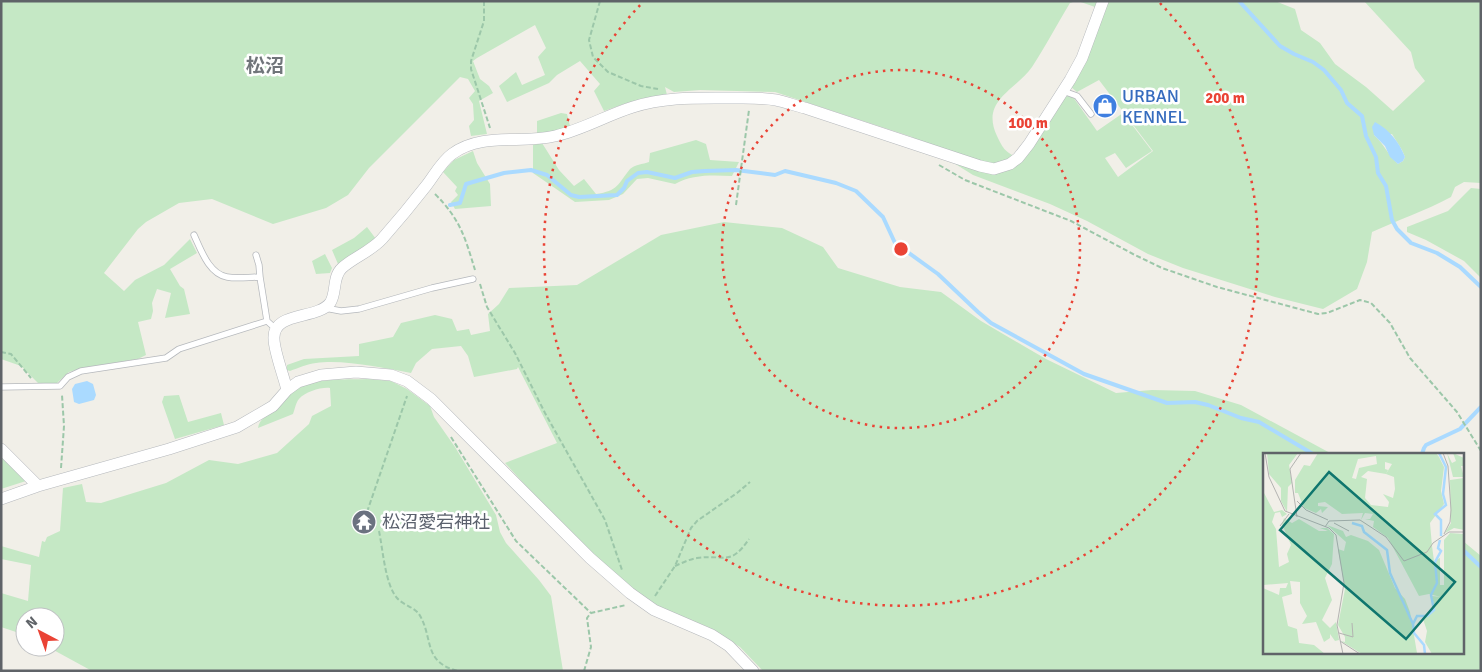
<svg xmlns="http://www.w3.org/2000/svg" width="1482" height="672" font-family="Signika,'Noto Sans JP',sans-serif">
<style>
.green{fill:#c5e8c5;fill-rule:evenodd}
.water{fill:#aadaff}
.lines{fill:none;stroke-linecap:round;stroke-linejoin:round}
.stream{stroke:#aadaff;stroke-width:4}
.lane-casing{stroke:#b5b8bc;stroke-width:7}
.street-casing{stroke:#b5b8bc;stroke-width:12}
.path{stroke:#9cc7a9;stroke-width:2;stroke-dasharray:5 2.5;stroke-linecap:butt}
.lane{stroke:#fff;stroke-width:5.5}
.street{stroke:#fff;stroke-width:11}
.ring{fill:none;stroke:#ea4335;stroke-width:2.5;stroke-dasharray:2.5 5}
.labels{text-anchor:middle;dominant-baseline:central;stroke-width:5;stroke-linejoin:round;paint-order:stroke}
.shop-label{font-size:18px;fill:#366cbe;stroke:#fff;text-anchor:start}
.worship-label{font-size:18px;fill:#5b616d;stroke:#fff;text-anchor:start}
.neighbourhood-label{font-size:19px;font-weight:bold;fill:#70757a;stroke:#fff}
.inset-river{fill:none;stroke:#aadaff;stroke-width:2.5}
.inset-road{fill:none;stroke:#b3b3b1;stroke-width:1}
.view{fill:#0f766e;fill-opacity:0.15;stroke:#0f766e;stroke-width:2.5}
.inset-edge{fill:none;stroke:#5f6368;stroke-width:2.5}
.centre{fill:#ea4335;stroke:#fff;stroke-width:2.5}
.ring-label{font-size:15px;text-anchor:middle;font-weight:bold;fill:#ea4335;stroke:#fff;stroke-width:5;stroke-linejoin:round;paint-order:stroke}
</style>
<rect width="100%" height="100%" fill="#f1efe8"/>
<!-- green -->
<path class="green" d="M1,1H1076L1070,3C1057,24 1046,46 1032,67C1016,90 980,100 997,136C1004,151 1006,152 1020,159L1064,97L1068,96L1073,97L1097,131L1123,113L1152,151L1126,168L1115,153L1105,158L1118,177L1153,151L1099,80L1077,92L1071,87L1095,7L1078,1H1275L1295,9L1301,30L1320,43L1335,64L1366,87L1393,111L1425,81L1415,68L1411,52L1364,1H1481V183L1464,182L1455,187L1451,197C1425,211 1398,220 1372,232L1367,262L1357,289L1323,309L1275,297L1183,268L1148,254L1087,221L1050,204L973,175L912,137L775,92L700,90L674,92L665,87L667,95L627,103L604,111L594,91L600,84L580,61L557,75L549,83L507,102L499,86L516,72L522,85L545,75L538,57L546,48L535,25L477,58L473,61L480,79L489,86L493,93L479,101L487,134L471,136L469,126L474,120L473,104L469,98L475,91L468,79L460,77L369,168L348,195L326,208L273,224L212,199L179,203L146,222L138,229L104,273L124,291L135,280L164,265L190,239L197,253L170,269L180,286L184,289L190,314L165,318L171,293L157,289L152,303L153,311L151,319L138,322L146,355L138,359L82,368L69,372L57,383L39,384L21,366L1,359ZM1392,134L1402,150L1405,157L1403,161L1398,164C1388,155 1384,144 1374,135Z
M561,113L567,114L570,126L556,131L537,133V121Z
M696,140L706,144L710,160L739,162L732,176C713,175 692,174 675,184L648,178L637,179L623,194L609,200L575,202L533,173V145L542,143L559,170L574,186L584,179L596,194C618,191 618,184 630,169C634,165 643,164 649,162L650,153Z
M473,151L477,163L490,184L491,206L455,209L451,202L458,195L455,191L457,187L443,172L454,160Z
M1471,188L1481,189V278L1464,261L1426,240L1407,232V227L1448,211Z
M724,222L782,228L823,247L838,268L900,287L941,292L981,321L1046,359L1116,393L1152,390L1195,391L1241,405L1332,454H1264V653H1463V541L1481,556V671H763L740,647L708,627L651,604L632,591L559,522L505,463L557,443L518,367L517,369L474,377L468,356L461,346L432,349L416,363L411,373C384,368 343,359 316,363C307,364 298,368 290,371L287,370V365L304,359L359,356V344L393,337L401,323L435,315L452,319L457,331L469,329L471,335L490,331L488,314L499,304L509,288L577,285L661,235Z
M367,227L376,239L359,253L338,264L332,250L354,238Z
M325,254L332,268L330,273L316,274L312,261Z
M367,379L391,381L407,389L430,406L434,417L455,447L496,515L500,532L506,543L539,580L551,596L563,671H92L48,647H55V617H25V635L1,627V593L28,601L31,565L1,559V546L39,557L42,541L45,542L47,537L60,531L63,488L82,484L86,502L101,503L166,483L209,460L238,464L277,453L309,424L312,416L331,406L330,388C321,387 305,392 299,399C296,402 295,409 293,414L258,428C259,419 267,416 274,411C281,405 286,397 293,391C313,377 343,380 367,379Z
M179,395L188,422L221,413L224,425L175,439L162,402L164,396Z
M1,457H3L26,481L1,489Z"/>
<!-- water -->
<path class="water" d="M1375,122C1390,130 1399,142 1405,157L1403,161L1398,164L1390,157L1385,146L1374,135L1372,127Z
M87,381L93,384L96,395L94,400L79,404L74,402L72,389L75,384Z"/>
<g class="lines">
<!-- stream -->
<path class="stream" d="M1239,1L1280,46L1294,54L1313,62L1324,70L1341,90L1347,103L1362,116L1366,136L1376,157L1378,173L1386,186L1392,220L1397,229L1411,243L1437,253L1460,267L1481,287
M450,205L460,203L466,184L504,173L531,170L547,175L571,195L579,197L617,195L624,188L627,181L638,173L647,172L675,178L692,172L705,171L736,170L775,175L785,171L836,183L856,191L883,217L895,243L938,274L978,312L991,323L1084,374L1167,403L1195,402L1208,405L1241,418L1259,422L1313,454
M1422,454L1424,448L1426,445L1460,429L1481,407
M1463,550L1481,567"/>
<defs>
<path id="lane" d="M1063,91L1077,96L1091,114
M194,235C201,250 209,274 227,277C237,279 249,277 260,277
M256,255L259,265L260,277L267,321L276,329
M325,308L341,311L359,309L432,288L473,279
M1,387L60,386L68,377L81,371L166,358L179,349L267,321"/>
<path id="street" d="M287,390C284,377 274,351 274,339C272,311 317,320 330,303C337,293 332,277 342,268C354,257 370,252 382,239C397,222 412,204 426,186C434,176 441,162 452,154C482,132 521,144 555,136C582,130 607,115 633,107C665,97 694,98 727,98C743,98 760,97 776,100C786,102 796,106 805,108L980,166L994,169L1010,164L1018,158L1029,144L1070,80L1082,58L1103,1
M1,449L38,486
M1,499L38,486L169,449L237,427L273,406L287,390L298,382L321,375L356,372L391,375L407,381L431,399L590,558L630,593L654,610L712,635L729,646L753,671"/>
</defs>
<!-- lane casing -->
<use href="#lane" class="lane-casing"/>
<!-- street casing -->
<use href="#street" class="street-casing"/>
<!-- path -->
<path class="path" d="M484,1V21L471,61V69L490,128
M600,1L589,40L593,57L608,72L641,86L658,89
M939,165L965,180L1071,221L1133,254L1162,268L1217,287L1318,314L1327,313L1360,300L1371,303L1390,323L1410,358L1457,412L1481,451
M435,194C460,219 465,237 475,270
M736,205L749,110
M480,284L487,307L515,353L545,413L605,520L622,570
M1,352L11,354L31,378
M451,437L516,541L591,613
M61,468L64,426L62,395
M367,512L407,396
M379,531C383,550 385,584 397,598C403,605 414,607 419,614C434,638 422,662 458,671
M675,566C682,563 690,559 697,558C725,554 730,567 749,539
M655,596L675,566L691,528L697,521L737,493L750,482
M584,671L591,647L587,618L591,613L626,605"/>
<!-- lane -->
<use href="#lane" class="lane"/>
<!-- street -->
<use href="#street" class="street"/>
</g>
<!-- distance rings -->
<g class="ring">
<circle cx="901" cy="249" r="179"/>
<path d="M1160 3A357 357 0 1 1 642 3"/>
</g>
<!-- icons -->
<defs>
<symbol id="shop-disc" viewBox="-11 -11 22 22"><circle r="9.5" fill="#3f7fe0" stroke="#fff"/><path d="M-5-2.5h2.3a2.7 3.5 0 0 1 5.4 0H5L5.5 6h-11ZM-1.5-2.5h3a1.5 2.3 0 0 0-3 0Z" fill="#fff"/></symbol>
<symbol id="temple-disc" viewBox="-11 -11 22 22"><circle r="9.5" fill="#6b7280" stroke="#fff"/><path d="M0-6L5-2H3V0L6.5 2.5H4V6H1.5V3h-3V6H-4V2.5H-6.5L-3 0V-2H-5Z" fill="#fff"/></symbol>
</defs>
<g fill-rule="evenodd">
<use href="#shop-disc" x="1091" y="92" width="28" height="28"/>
<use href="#temple-disc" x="350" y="508" width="28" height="28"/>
</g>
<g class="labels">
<!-- shop labels -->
<g class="shop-label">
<text x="1122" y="96">URBAN<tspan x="1122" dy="21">KENNEL</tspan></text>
</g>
<!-- worship labels -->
<g class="worship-label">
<text x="382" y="522">松沼愛宕神社</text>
</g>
<!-- neighbourhood labels -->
<g class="neighbourhood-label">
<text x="265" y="66">松沼</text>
</g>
</g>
<!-- overview -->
<g transform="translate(1263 453)">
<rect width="201" height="201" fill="#f1efe8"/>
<path d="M4,0H35L26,12L29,30L25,34L24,59L18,48V35L6,21ZM55,0H173L176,4L181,14L178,38L181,51L167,70L169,93L171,108L177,105V132H181V87L187,80L201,81V201H169L162,189L164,178L160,166L172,157L169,143L178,144L166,141L156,143L125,85L110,74L111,68L102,66H107L110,61L102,60L98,67L100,60L79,61L62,49L55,50V53L65,54L59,60L58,56L53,60L41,55L35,40H32V27L41,12L47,13ZM113,3L114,11L96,15L93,26L89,25L95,6ZM122,9L129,11L123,21L131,24L132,36L130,45L120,41L126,49L125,54L108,52L102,45L104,26L98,24L105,18L123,21L125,17L122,16ZM184,0L189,10L193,8L190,0L201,5V13H198L201,24H190ZM201,25V77L191,75L182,80L188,70L187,27ZM0,38L11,59L19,57L24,61L19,64L17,59L12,60L9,69L13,76L16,114L26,109L24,101L28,92L19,71L21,65L29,70L36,66L56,78H65L57,75H64L71,81L69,111L62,125L69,147L59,167L67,175L73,169L76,187L72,188L67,181V185L61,189L53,169L39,171L44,163L37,150V129L27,128L29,141L19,144L25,173L34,176L36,190L51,192L62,201H0V135L16,142L17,135H23L25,130L0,132ZM64,72L80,78L83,84L88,82L105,88L116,97L132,135L142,146L147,159L154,200L162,201H99L78,188L82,189V184L75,172L82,136L75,96L81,98L83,89Z" fill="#c5e8c5" fill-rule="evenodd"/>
<path class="inset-river" d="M176,0L183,14L180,41L183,52L172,61L178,67V83M89,70L99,73L101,79L124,97L127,120L150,171M162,201L161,192L151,180L150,171L154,163H164L171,157L168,142L174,130L172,109L178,98L175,95L177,87"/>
<path class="inset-road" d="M2,0L6,24L22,58L66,75L73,82L81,130L74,172L80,201M180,0L185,13L188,57L187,69L181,81M34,48L43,57L65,67M34,64L27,16L38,0M71,70L86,78M17,73L26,61M62,74L66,68L97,67L123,84L141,108L164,99L170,90L186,79H202M76,180L90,184L89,170M77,188L97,201"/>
<path class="view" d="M66,19L192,129L143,186L17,77Z"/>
<rect width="201" height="201" class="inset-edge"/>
</g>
<circle cx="901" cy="249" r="8" class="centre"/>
<g class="ring-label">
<text x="1225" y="103">200 m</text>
<text x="1028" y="128">100 m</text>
</g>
<!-- border -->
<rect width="1482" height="672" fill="none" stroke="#5f6368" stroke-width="5"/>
<!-- north arrow -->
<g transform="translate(40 632) rotate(319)"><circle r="24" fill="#ffffff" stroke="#bfc1c3"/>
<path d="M0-4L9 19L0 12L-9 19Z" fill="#ea4335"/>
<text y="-8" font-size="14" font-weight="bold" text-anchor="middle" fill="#5f6368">N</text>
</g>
</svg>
